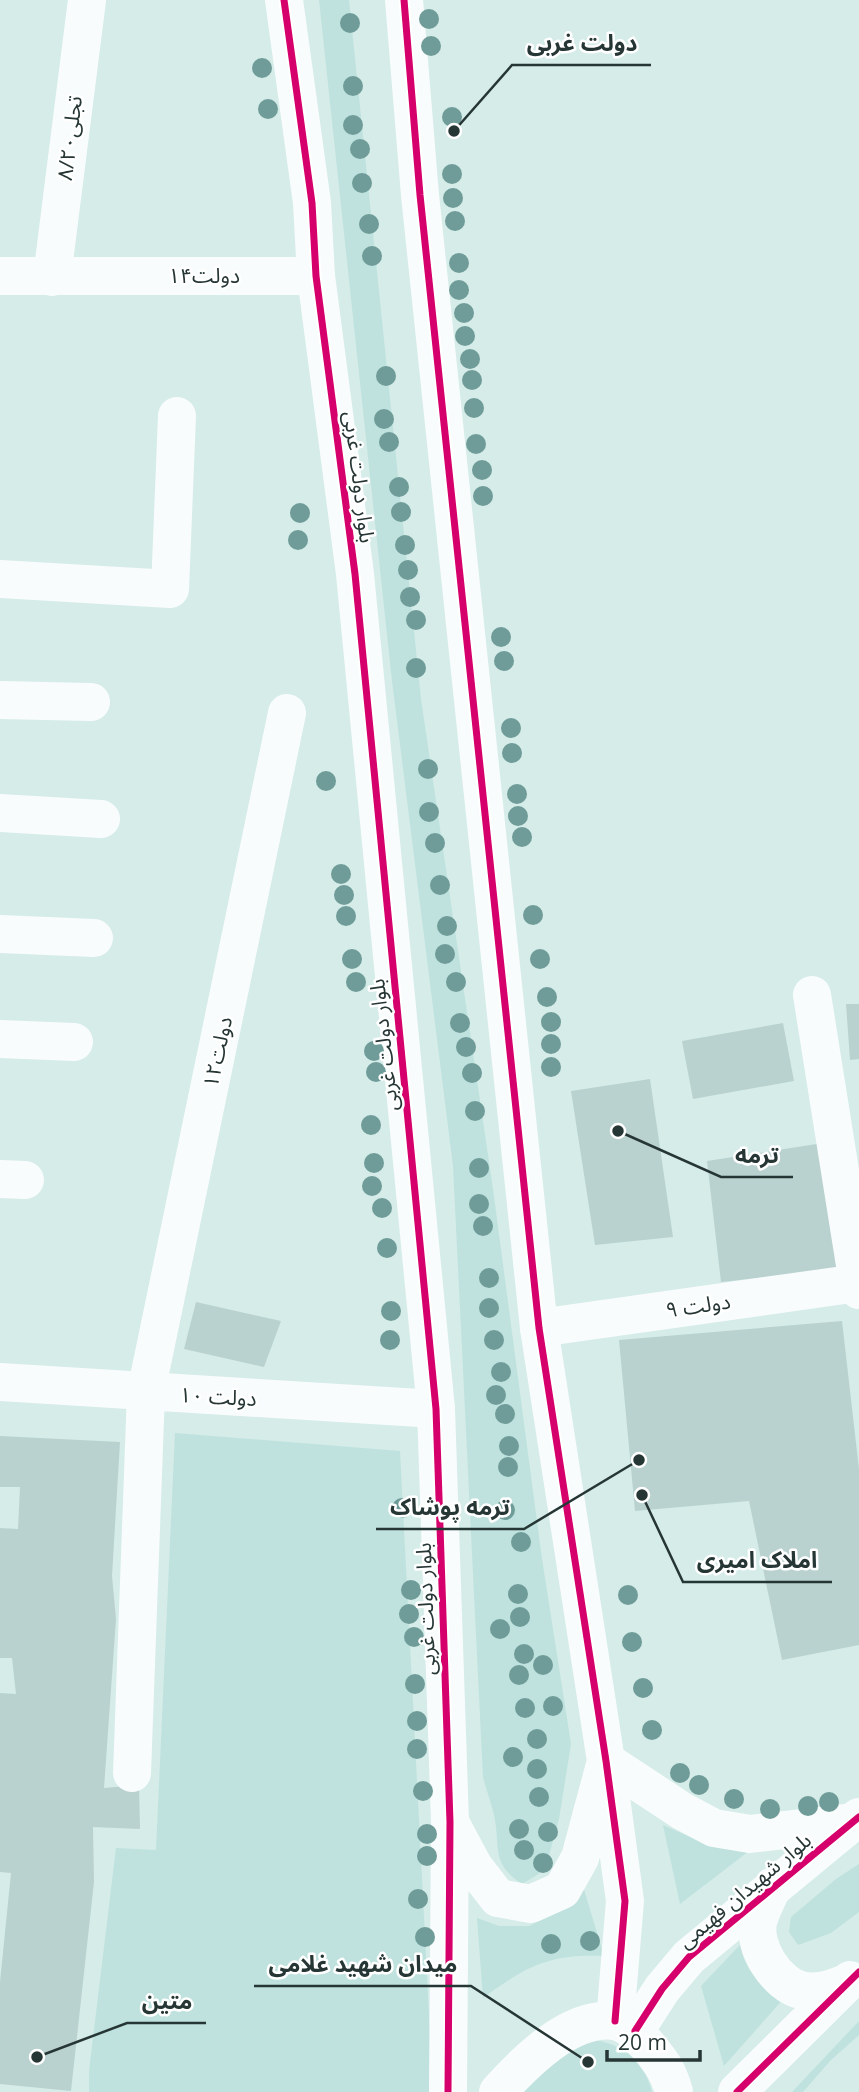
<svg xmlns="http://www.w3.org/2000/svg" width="859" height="2092" font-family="'Open Sans','Noto Sans Arabic',sans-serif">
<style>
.green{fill:#bfe2de}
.building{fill:#bad2cf}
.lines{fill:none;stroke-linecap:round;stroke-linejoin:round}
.minor{stroke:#f9fcfc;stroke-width:38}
.major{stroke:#f9fcfc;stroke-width:38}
.cycleway-casing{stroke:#fff;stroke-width:11}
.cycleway{stroke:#d6006c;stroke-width:7}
.tree{fill:#6f9c98}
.labels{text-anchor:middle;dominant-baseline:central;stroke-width:5;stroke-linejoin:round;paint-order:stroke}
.street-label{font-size:21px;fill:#263635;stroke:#fff}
.leader{fill:none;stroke:#263635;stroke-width:2.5}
.callout-dot{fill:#263635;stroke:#fff;stroke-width:2.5}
.callout-label{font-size:23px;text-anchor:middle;font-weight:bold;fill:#263635;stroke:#fff;stroke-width:5;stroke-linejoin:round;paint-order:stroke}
</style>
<rect width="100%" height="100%" fill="#d5ece9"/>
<!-- green -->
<path class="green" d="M319,0H349L421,699L493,1189L542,1559L571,1744L559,1819L545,1870L522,1884C490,1863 501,1847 494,1815C491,1802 486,1789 483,1777L453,1166L392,681Z
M175,1433L400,1451L433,2092H89V2071L116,1848L156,1850Z
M663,1825L699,1841L753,1848L680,1904Z
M859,1864V1912L831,1933L798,1945L789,1932L791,1917L836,1879Z
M579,1873L604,1956C548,1954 527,1966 483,1998L477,1918L499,1926H530L558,1908Z
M740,1945C747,1976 759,1980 785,1997L724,2066L701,1986Z
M859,2021V2035L830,2061L803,2092H792Z
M589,2039C622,2044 643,2058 652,2092H518L526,2076Z"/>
<!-- building -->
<path class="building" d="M846,1004H859V1059L850,1060Z
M783,1023L794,1081L693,1099L682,1041Z
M650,1079L673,1237L595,1245L571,1091Z
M823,1143L838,1269L721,1282L707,1161Z
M196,1302L281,1321L264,1367L184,1349Z
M842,1321L859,1469V1645L782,1660L749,1501L635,1511L619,1340Z
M0,1436L120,1442L112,1576L116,1619L104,1788L139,1785L140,1829L93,1827L94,1882L71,2091L0,2084V1982L11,1873L0,1872V1693L16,1694L12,1658H0V1528L18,1529L20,1487H0Z"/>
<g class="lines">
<!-- minor -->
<path class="minor" d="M0,276H316
M52,277L87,0
M0,579L170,589L177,416
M0,700L91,702
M0,813L101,819
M0,934L94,938
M812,995L859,1290
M0,1039L74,1042
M0,1179L25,1180
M539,1328L858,1283
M0,1382L436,1409
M132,1773L146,1392L287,713
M773,1886C768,1898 761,1910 758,1922C753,1947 776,1984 801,1990C816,1994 835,1988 848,1982
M635,2031L662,1989L689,1957L859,1817
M737,2092L850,1980"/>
<!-- major -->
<path class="major" d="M284,0L312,203L316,276L355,574L436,1409L450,1822L448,2092
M404,0L420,195L539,1328L606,1761L625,1901L615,2021
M452,1826L474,1867L498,1898L531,1904L562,1890L580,1858L606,1761L682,1811L714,1828L750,1834L853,1822
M498,2092C525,2062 570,2016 614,2021C628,2023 639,2036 648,2046C662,2063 668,2071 674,2092"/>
<defs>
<path id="cycleway" d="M284,0L312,203L316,276L355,574L436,1409L450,1822L448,2092
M404,0L420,195L539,1328L606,1761L625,1901L615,2021
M635,2031L662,1989L689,1957L859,1817
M737,2092L859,1972"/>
</defs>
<!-- cycleway casing -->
<use href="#cycleway" class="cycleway-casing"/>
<!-- cycleway -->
<use href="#cycleway" class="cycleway"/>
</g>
<!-- trees -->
<g class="tree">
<circle cx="429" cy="19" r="10"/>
<circle cx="350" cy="23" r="10"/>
<circle cx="431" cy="46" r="10"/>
<circle cx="262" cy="68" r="10"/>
<circle cx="353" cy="86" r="10"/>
<circle cx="268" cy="109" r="10"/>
<circle cx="452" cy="117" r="10"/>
<circle cx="353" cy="125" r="10"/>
<circle cx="360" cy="149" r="10"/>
<circle cx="452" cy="174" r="10"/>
<circle cx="362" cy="183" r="10"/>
<circle cx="453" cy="198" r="10"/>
<circle cx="455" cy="221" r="10"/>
<circle cx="369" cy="224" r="10"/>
<circle cx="372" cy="256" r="10"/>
<circle cx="459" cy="263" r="10"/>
<circle cx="459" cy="290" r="10"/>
<circle cx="464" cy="313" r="10"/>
<circle cx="465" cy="336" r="10"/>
<circle cx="470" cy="359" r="10"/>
<circle cx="386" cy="376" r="10"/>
<circle cx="472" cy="380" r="10"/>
<circle cx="474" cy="408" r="10"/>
<circle cx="384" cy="419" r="10"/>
<circle cx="389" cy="442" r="10"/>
<circle cx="476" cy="444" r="10"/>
<circle cx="482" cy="470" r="10"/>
<circle cx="399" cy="487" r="10"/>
<circle cx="483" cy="496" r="10"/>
<circle cx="401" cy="512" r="10"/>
<circle cx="300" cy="513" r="10"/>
<circle cx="298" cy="540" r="10"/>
<circle cx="405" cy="545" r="10"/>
<circle cx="408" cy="570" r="10"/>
<circle cx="410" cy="597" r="10"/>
<circle cx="416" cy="620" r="10"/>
<circle cx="501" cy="637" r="10"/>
<circle cx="504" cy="661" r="10"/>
<circle cx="416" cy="668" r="10"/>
<circle cx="511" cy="728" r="10"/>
<circle cx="512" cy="753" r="10"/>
<circle cx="428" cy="769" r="10"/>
<circle cx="326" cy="781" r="10"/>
<circle cx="517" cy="794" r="10"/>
<circle cx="429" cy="812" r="10"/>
<circle cx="518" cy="816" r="10"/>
<circle cx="522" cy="837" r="10"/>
<circle cx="435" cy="843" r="10"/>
<circle cx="341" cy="874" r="10"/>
<circle cx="440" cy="885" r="10"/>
<circle cx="344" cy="895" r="10"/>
<circle cx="533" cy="915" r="10"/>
<circle cx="346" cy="916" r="10"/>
<circle cx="447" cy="926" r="10"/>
<circle cx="445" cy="954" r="10"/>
<circle cx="352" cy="959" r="10"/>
<circle cx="540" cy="959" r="10"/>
<circle cx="356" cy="982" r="10"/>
<circle cx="456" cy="982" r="10"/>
<circle cx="547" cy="997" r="10"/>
<circle cx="551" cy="1022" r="10"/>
<circle cx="460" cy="1023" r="10"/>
<circle cx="551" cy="1044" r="10"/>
<circle cx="466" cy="1047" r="10"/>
<circle cx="374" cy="1051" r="10"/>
<circle cx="551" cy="1067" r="10"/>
<circle cx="376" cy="1072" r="10"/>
<circle cx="472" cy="1073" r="10"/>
<circle cx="475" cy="1111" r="10"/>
<circle cx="371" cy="1125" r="10"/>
<circle cx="374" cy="1163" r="10"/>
<circle cx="479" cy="1168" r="10"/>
<circle cx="372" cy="1186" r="10"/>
<circle cx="479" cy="1204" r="10"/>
<circle cx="382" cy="1208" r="10"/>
<circle cx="483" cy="1226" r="10"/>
<circle cx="387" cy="1248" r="10"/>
<circle cx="489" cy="1278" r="10"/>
<circle cx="489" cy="1308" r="10"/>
<circle cx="391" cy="1311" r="10"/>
<circle cx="390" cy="1340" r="10"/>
<circle cx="494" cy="1340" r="10"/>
<circle cx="501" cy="1372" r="10"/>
<circle cx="496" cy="1395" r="10"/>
<circle cx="505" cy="1414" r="10"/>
<circle cx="509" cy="1446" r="10"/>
<circle cx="508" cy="1467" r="10"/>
<circle cx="402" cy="1508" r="10"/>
<circle cx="505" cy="1510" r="10"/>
<circle cx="521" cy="1542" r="10"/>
<circle cx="411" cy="1590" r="10"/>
<circle cx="518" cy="1594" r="10"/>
<circle cx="628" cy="1595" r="10"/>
<circle cx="409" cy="1614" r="10"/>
<circle cx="520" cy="1617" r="10"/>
<circle cx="500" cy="1629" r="10"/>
<circle cx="414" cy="1637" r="10"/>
<circle cx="632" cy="1642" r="10"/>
<circle cx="524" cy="1654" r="10"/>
<circle cx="543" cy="1665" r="10"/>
<circle cx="519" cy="1675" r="10"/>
<circle cx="415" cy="1684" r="10"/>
<circle cx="643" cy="1688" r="10"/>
<circle cx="553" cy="1706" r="10"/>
<circle cx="525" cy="1708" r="10"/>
<circle cx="417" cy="1721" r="10"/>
<circle cx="652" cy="1730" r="10"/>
<circle cx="537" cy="1739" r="10"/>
<circle cx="417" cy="1749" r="10"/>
<circle cx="513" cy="1757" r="10"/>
<circle cx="537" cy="1769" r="10"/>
<circle cx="680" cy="1773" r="10"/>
<circle cx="699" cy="1785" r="10"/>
<circle cx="423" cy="1791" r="10"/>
<circle cx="539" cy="1797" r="10"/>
<circle cx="734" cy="1799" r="10"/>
<circle cx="829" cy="1802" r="10"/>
<circle cx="808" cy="1806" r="10"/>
<circle cx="770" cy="1809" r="10"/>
<circle cx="519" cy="1829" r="10"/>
<circle cx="548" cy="1832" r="10"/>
<circle cx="427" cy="1834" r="10"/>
<circle cx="524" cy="1850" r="10"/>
<circle cx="427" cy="1856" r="10"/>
<circle cx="543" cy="1863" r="10"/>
<circle cx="418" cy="1899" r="10"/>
<circle cx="425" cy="1937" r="10"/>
<circle cx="590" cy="1941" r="10"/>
<circle cx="551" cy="1944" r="10"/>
</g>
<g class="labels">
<!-- street labels -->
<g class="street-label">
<text transform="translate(69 138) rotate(-83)">تجلی۸/۲۰</text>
<text x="204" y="275">۱۴دولت</text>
<text transform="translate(360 477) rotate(83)">بلوار دولت غربی</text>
<text transform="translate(383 1045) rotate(-96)">بلوار دولت غربی</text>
<text transform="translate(217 1052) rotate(-78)">۱۲دولت</text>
<text transform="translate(698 1305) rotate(-8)">۹ دولت</text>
<text transform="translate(218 1396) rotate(3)">۱۰ دولت</text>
<text transform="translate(425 1609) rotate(-92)">بلوار دولت غربی</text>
<text transform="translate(744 1890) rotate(-40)">بلوار شهیدان فهیمی</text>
</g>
</g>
<!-- callouts -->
<path class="leader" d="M454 131L512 65H651M618 1131L721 1177H793M639 1460L524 1529H376M642 1495L683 1582H832M588 2062L471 1986H254M37 2057L127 2023H206"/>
<g class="callout-dot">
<circle cx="454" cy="131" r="7"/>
<circle cx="618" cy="1131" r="7"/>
<circle cx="639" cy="1460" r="7"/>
<circle cx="642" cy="1495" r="7"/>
<circle cx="588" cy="2062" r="7"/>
<circle cx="37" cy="2057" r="7"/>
</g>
<g class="callout-label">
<text x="582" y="51">دولت غربی</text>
<text x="757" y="1163">ترمه</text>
<text x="450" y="1515">ترمه پوشاک</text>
<text x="757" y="1568">املاک امیری</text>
<text x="363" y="1972">میدان شهید غلامی</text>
<text x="167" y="2009">متین</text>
</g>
<!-- scale -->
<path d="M607 2050v10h93v-10" fill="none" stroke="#263635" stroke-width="3.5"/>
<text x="618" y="2050" font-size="21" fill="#263635" stroke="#ffffff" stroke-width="5" paint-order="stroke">20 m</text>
</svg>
